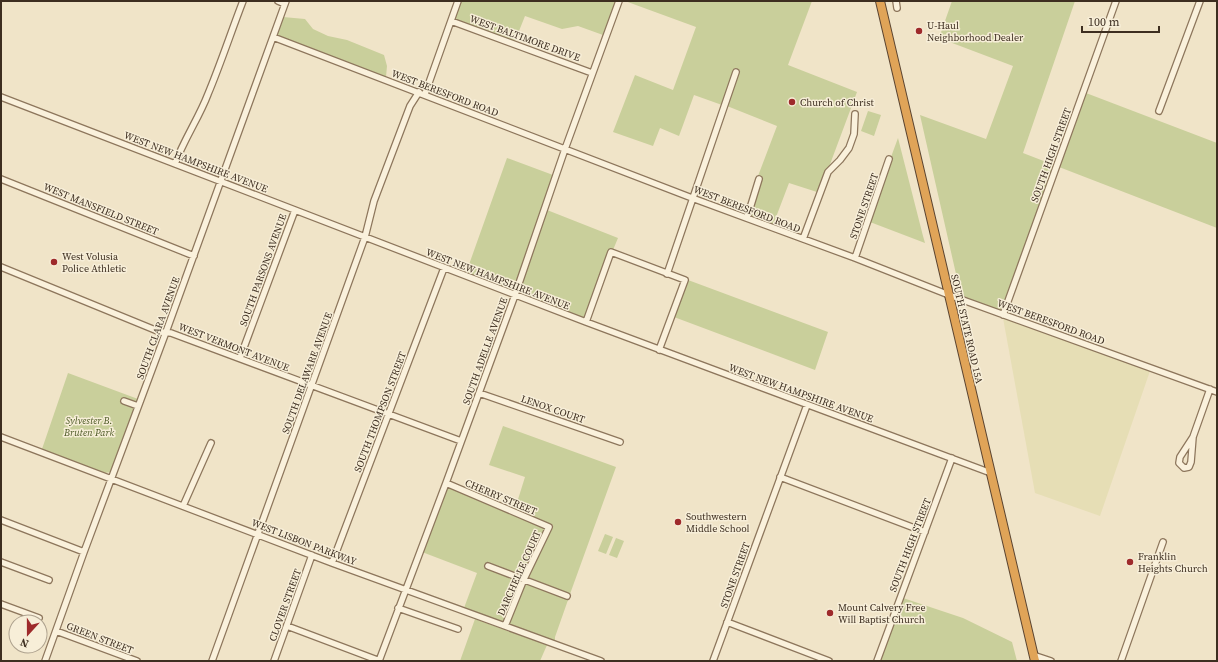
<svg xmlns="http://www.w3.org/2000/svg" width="1218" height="662" font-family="'Source Serif 4',serif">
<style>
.farmland{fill:#e6deb5}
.green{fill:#c9cf9b}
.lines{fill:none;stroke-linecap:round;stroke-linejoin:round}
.minor-casing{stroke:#8d765c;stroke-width:8}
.highway-casing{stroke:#5b4430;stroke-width:10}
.minor{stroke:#faf1dc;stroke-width:5.5}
.highway{stroke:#e0a458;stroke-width:8}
.poi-dot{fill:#9e2a2b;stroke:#f7eed8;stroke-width:1.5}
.labels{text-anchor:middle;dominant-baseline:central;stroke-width:3;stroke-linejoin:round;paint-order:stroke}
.poi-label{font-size:10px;fill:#3d2e20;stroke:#f7eed8;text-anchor:start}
.street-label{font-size:10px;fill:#3d2e20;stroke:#f7eed8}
.park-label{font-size:10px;font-style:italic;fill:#4d5a26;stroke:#f7eed8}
</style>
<rect width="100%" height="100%" fill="#f0e4c8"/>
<!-- farmland -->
<path class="farmland" d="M1003,318L1150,371L1100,516L1035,493Z"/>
<!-- green -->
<path class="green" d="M461,1H616L603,35L578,26L562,29L525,16L515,41L454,19Z
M625,1H812L788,65L857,92L829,167L825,171L817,192L789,183L773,225L750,216L762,178L758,176L777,126L727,106L740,70L735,68L722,105L694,95L679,136L660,128L653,146L613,132L635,75L673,90L696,27Z
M952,1H1075L1023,153L1054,165L1002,311L961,296L920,115L986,139L1013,66L939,38Z
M283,17L305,19L313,29L328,36L347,40L384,55L387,66L386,77L277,35Z
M1086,93L1217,143V228L1059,167Z
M868,111L881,115L874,136L861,131Z
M898,138L923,236L925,243L870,222L893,158L891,157Z
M507,158L553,175L513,291L466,273Z
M547,210L618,238L613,250L610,249L584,318L518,293Z
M688,280L828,332L815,370L674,317Z
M68,373L138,399L112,472L104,473L42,449Z
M503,426L616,467L570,594L528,577L553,525L515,509L525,477L489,465Z
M447,487L546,528L523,575L487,562L485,568L521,581L503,623L464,608L477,573L422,552Z
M605,534L613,537L606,554L598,551Z
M616,538L624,541L617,558L609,555Z
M526,583L568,600L555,637V641L508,624Z
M903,598L963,618L1012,642L1017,661H880Z
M475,619L547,645L540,661H460Z"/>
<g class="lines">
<defs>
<path id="minor" d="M278,1L285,4
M896,1L897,8
M451,21L592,73
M273,37L692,198L855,258L949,295L1217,392
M425,94L458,1
M1,97L586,322L991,473
M1159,111L1200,1
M175,164C184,139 199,118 208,94C221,63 231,32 243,1
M1,179L194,256
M747,218L759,179
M803,239L828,172L840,160L849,148L854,134L855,114
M855,258L889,159
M1,267L160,332L171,333L461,441
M667,274L736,72
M1003,315L1116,1
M586,322L611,252L685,280L659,350
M240,358L295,210
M479,393L620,442
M124,401L138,406
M1,437L332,563L601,661
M1193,437L1180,457L1179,463L1184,468L1189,467L1191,462L1193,437L1210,389
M780,477L925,532
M446,483L549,527L524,579L505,626
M183,506L211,443
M1,520L84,552
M1,562L49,580
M332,563L444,268
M488,566L567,596
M1,604L39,618
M398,608L458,629
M727,622L829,661
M287,626L380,661
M56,631L137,661
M1033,655L1051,661
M45,661L84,552L166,332L286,1
M212,661L365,237L374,201L410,106L419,92
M274,661L312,555
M379,661L446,483L515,295L565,149L619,1
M713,661L807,405
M877,661L952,458
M1121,661L1163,542"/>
<path id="highway" d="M880,1L1035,661"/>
</defs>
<!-- minor casing -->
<use href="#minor" class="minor-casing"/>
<!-- highway casing -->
<use href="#highway" class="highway-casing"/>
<!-- minor -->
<use href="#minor" class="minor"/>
<!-- highway -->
<use href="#highway" class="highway"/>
</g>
<!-- markers -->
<g class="poi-dot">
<circle cx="919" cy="31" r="4"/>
<circle cx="792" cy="102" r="4"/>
<circle cx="54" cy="262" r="4"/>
<circle cx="678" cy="522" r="4"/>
<circle cx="1130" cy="562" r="4"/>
<circle cx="830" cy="613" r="4"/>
</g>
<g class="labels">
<!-- poi labels -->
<g class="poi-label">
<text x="927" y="25">U-Haul<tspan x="927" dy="12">Neighborhood Dealer</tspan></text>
<text x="800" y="102">Church of Christ</text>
<text x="62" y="256">West Volusia<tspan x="62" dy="12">Police Athletic</tspan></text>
<text x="686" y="516">Southwestern<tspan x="686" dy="12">Middle School</tspan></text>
<text x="1138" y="556">Franklin<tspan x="1138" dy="12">Heights Church</tspan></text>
<text x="838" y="607">Mount Calvery Free<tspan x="838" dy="12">Will Baptist Church</tspan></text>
</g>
<!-- street labels -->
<g class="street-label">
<text transform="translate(525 38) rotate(20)">WEST BALTIMORE DRIVE</text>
<text transform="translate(445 93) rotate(21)">WEST BERESFORD ROAD</text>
<text transform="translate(1051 155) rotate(-70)">SOUTH HIGH STREET</text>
<text transform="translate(196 162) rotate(21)">WEST NEW HAMPSHIRE AVENUE</text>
<text transform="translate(864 206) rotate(-71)">STONE STREET</text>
<text transform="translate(101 209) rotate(22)">WEST MANSFIELD STREET</text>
<text transform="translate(747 209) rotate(21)">WEST BERESFORD ROAD</text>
<text transform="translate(263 270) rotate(-70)">SOUTH PARSONS AVENUE</text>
<text transform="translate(498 279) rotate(21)">WEST NEW HAMPSHIRE AVENUE</text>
<text transform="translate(1051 322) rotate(20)">WEST BERESFORD ROAD</text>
<text transform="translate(158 328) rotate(-70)">SOUTH CLARA AVENUE</text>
<text transform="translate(967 329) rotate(77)">SOUTH STATE ROAD 15A</text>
<text transform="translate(234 347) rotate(21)">WEST VERMONT AVENUE</text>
<text transform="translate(485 351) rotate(-70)">SOUTH ADELLE AVENUE</text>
<text transform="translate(307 373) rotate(-70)">SOUTH DELAWARE AVENUE</text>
<text transform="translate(801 393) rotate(20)">WEST NEW HAMPSHIRE AVENUE</text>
<text transform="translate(553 409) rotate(19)">LENOX COURT</text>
<text transform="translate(380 412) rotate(-69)">SOUTH THOMPSON STREET</text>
<text transform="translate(501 497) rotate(23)">CHERRY STREET</text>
<text transform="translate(304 542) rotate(21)">WEST LISBON PARKWAY</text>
<text transform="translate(910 545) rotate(-69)">SOUTH HIGH STREET</text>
<text transform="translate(519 573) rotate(-66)">DARCHELLE COURT</text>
<text transform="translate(735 575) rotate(-70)">STONE STREET</text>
<text transform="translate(285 605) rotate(-70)">CLOVER STREET</text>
<text transform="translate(100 638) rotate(21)">GREEN STREET</text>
</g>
<!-- park labels -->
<g class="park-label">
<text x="89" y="420">Sylvester B.<tspan x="89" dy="12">Bruten Park</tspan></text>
</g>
</g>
<!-- border -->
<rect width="1218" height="662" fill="none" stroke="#3d2e20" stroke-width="4"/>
<!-- north arrow -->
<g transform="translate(28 634) rotate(201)"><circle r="19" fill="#f7eed8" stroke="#ada18e"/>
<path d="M0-3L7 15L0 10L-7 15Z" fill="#9e2a2b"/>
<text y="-6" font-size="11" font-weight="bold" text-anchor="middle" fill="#3d2e20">N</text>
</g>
<!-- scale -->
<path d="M1082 26v6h77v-6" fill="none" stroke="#3d2e20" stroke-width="2"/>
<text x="1088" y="26" font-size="12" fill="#3d2e20" stroke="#f7eed8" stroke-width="3" paint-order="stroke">100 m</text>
</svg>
